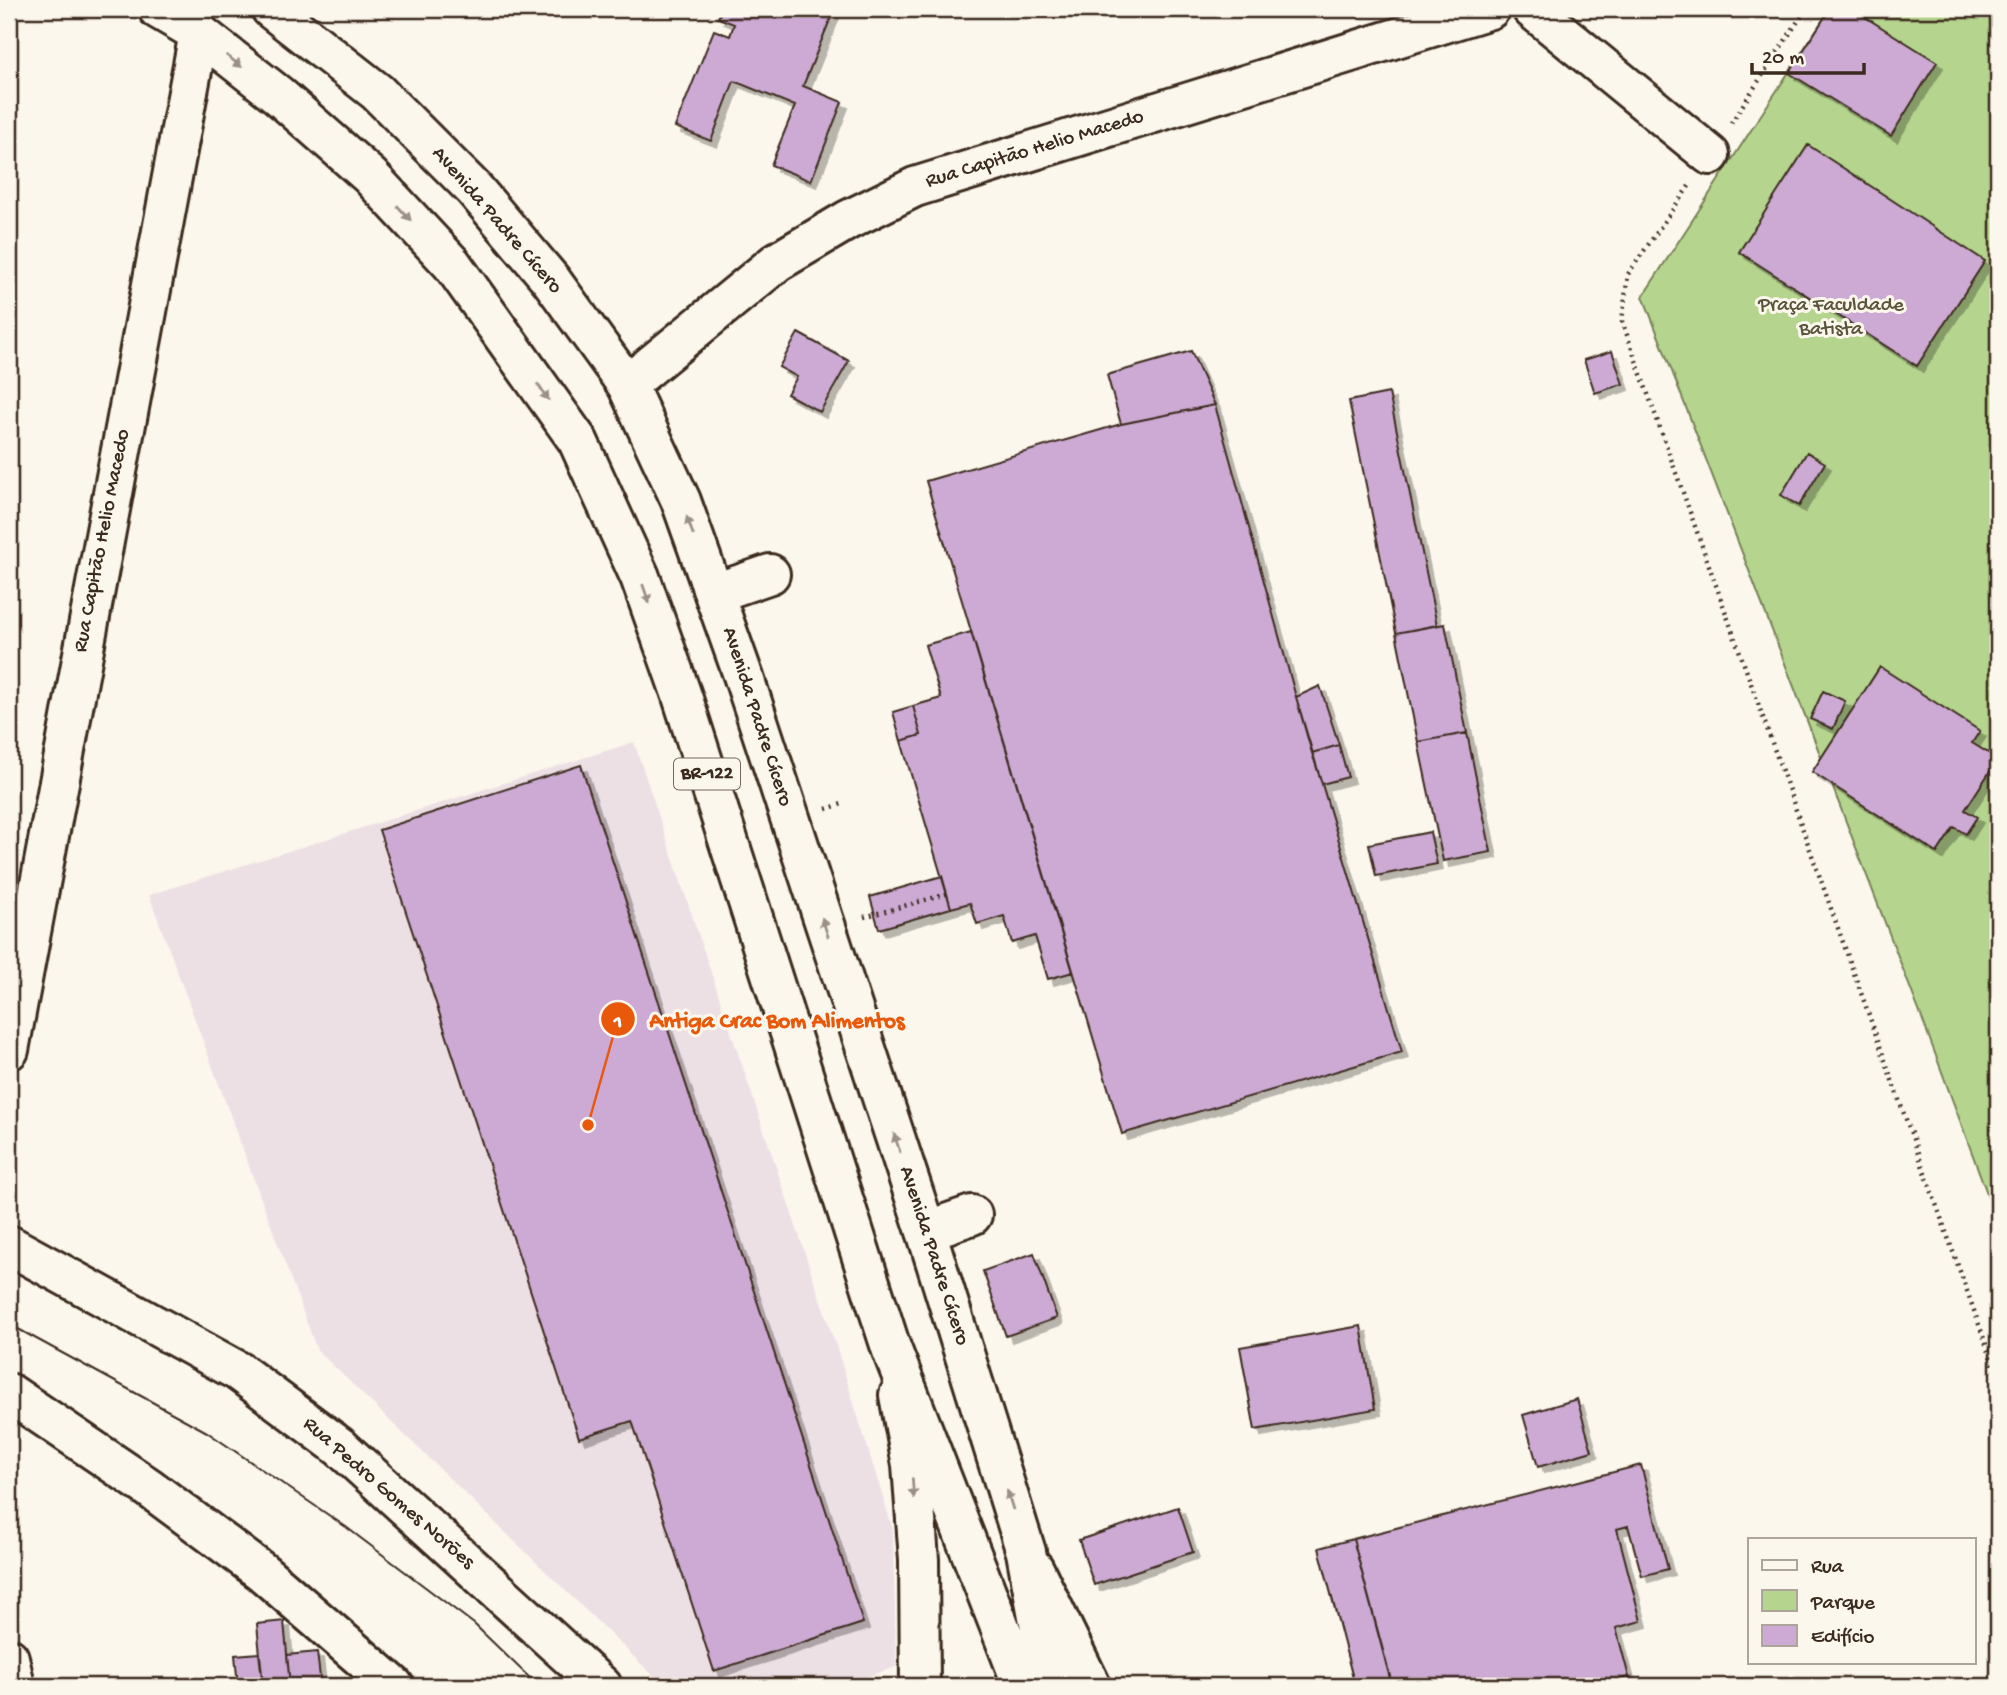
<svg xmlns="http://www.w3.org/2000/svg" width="2007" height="1695" font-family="'Gochi Hand',sans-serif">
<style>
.built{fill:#ede0e5}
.green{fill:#b5d58e;stroke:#788056;stroke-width:2}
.building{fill:#ccaad4;stroke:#3b2a1e;stroke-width:2;filter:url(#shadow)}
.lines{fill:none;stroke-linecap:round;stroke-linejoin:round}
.minor-casing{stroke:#3b2a1e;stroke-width:44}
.major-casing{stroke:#3b2a1e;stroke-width:44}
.highway-casing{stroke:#3b2a1e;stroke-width:44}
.path{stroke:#3b2a1e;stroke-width:4.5;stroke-dasharray:2 5;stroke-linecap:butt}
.minor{stroke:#fbf7ec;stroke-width:38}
.major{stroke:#fbf7ec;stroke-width:38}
.highway{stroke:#fbf7ec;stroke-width:38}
.tram{stroke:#3b2a1e;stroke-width:2}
.oneway{fill:#9b9085}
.labels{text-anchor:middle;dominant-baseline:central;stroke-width:6;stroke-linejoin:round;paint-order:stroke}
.shield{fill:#fbf7ec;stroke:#75685c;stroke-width:2}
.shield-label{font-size:19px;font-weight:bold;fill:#3b2a1e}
.street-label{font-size:21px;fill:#3b2a1e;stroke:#fbf7ec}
.park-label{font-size:21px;fill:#5a553a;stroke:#fbf7ec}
.leader{fill:none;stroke:#e8590c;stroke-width:2.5}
.callout-dot{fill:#e8590c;stroke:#fbf7ec;stroke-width:2.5}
.mark-label{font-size:21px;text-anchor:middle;font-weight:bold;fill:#fff}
.callout-label{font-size:23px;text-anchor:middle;font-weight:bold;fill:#e8590c;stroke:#fbf7ec;stroke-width:6;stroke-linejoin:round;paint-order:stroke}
</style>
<defs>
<filter id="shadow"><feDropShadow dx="6" dy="6" stdDeviation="0" flood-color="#0004"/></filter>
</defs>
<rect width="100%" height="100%" fill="#fbf7ec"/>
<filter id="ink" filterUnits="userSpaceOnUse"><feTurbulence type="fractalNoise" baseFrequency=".0143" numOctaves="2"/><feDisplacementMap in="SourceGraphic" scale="14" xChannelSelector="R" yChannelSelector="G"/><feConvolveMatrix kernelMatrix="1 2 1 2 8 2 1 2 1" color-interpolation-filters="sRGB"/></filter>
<g filter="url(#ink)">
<!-- built -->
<path class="built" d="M634,742L837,1349L893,1530L896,1667L838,1686H664L317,1350L149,895Z"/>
<!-- green -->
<path class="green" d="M1830,9H1998V1223L1923,1021L1643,296Z"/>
<!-- building -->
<path class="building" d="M722,9L834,10L803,86L842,102L811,181L771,165L795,106L734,81L711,141L675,127L714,30L730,36L734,24L718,18Z
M1830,9H1852L1937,62L1891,136L1789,73Z
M1808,145L1985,261L1917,366L1739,252Z
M798,333L849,361L820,412L787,394L797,377L779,367Z
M1191,351L1215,405L1121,424L1107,375Z
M1612,351L1623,384L1595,393L1584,360Z
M1389,393L1437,625L1396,633L1349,401Z
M1215,405L1296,697L1402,1052L1122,1134L926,481L1121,424Z
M1807,452L1825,463L1799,506L1781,495Z
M1445,624L1467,733L1418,742L1396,633Z
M971,632L1073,972L1048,979L1035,936L1012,943L1004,916L977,924L970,903L951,908L901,741L921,735L913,706L941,698L925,645Z
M1880,667L1980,731L1972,743L1998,759L1965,810L1977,817L1966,834L1954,827L1937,853L1812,772Z
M1320,686L1339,745L1312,753L1296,697Z
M1823,691L1845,701L1833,729L1810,719Z
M913,706L921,735L901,741L893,712Z
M1467,733L1491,852L1443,861L1418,742Z
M1339,745L1348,777L1322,784L1312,753Z
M581,765L863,1623L714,1671L632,1421L579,1438L379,830Z
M1430,832L1437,864L1376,876L1369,844Z
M942,876L951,908L879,929L870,897Z
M1034,1253L1057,1318L1006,1336L983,1271Z
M1361,1326L1375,1409L1255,1430L1240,1347Z
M1577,1399L1592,1451L1538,1467L1523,1415Z
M1641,1465L1668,1569L1642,1576L1628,1526L1617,1529L1641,1621L1616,1628L1629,1677L1594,1686H1392L1353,1539Z
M1178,1507L1193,1552L1094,1585L1079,1540Z
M1353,1539L1391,1680L1369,1686H1355L1319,1548Z
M284,1621L290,1686H263L257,1624Z
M317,1652L321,1686H290L287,1655Z
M259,1653L263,1686H238L235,1655Z
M1629,1677L1632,1686H1594Z"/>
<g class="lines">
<defs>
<path id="minor" d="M1532,9L1710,155
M627,385L777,262L848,220L915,187L1490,9
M715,593L770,574
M9,1050L199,33
M926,1231L972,1215
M9,1245L238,1371L340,1447L602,1686
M9,1393L148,1487L261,1571L394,1686
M9,1658L15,1686"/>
<path id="major" d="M899,1395L912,1465L919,1560L920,1686
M1034,1569L1091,1686"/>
<path id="highway" d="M158,9L199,33L278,95L370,176L452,264L578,441L640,577L682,696L891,1348L1023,1686
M271,9L377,92L474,189L551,280L627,385L681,501L744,678L926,1231L1026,1552L1051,1686"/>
</defs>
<!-- minor casing -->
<use href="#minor" class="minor-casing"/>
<!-- major casing -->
<use href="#major" class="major-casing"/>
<!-- highway casing -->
<use href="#highway" class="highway-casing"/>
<!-- path -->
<path class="path" d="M1731,123L1806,9
M1689,186L1628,274L1622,321L1998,1378
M826,809L842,804
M864,917L947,894"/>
<!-- minor -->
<use href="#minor" class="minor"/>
<!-- major -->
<use href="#major" class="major"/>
<!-- highway -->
<use href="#highway" class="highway"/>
<!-- tram -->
<path class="tram" d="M9,1324L207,1432L346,1527L474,1624L538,1686"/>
</g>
<!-- one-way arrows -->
<defs><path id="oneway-solid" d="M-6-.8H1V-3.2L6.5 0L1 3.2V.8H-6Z" transform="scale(1.75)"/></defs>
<g class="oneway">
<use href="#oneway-solid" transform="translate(234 61) rotate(38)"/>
<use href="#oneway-solid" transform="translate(404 213) rotate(47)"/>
<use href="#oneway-solid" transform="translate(543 392) rotate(55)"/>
<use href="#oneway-solid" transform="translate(690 526) rotate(-110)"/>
<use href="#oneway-solid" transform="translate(646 594) rotate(71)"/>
<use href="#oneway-solid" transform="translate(825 927) rotate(-108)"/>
<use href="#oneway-solid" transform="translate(897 1143) rotate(-108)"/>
<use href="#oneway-solid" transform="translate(913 1488) rotate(86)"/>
<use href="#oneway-solid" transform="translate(1010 1500) rotate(-107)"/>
</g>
</g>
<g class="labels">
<!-- shield labels -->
<rect class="shield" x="674" y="758.5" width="66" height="31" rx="5"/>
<g class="shield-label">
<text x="707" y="774">BR-122</text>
</g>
<!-- street labels -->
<g class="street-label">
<text transform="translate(1035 150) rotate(-17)">Rua Capitão Helio Macedo</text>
<text transform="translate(496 221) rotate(49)">Avenida Padre Cícero</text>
<text transform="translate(103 541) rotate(-79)">Rua Capitão Helio Macedo</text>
<text transform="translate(756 717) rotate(72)">Avenida Padre Cícero</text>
<text transform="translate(933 1256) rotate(72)">Avenida Padre Cícero</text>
<text transform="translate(388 1494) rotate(41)">Rua Pedro Gomes Norões</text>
</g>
<!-- park labels -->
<g class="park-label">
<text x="1831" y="306">Praça Faculdade<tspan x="1831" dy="24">Batista</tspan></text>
</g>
</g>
<!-- callouts -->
<path class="leader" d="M588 1125L618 1019"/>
<g class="callout-dot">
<circle cx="588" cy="1125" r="7"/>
<circle cx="618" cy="1019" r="18"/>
</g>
<g class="mark-label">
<text x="618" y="1027">1</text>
</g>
<g class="callout-label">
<text x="777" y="1027">Antiga Crac Bom Alimentos</text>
</g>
<!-- margin -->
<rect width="2007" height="1695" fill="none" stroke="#fbf7ec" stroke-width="35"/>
<rect x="18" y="18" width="1972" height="1660" fill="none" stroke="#3b2a1e" stroke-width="2.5" filter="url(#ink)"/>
<!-- legend -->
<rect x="1748" y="1538" width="228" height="126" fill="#fbf7ec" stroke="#aea59a" stroke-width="2"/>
<rect x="1762" y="1560" width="35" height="10" fill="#fbf7ec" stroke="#aea59a" stroke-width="2"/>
<text x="1811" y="1572" font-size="21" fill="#3b2a1e">Rua</text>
<rect x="1762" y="1590" width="35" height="21" fill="#b5d58e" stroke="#aea59a" stroke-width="2"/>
<text x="1811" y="1608" font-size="21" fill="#3b2a1e">Parque</text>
<rect x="1762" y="1625" width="35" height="21" fill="#ccaad4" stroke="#aea59a" stroke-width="2"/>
<text x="1811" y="1642" font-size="21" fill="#3b2a1e">Edifício</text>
<!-- scale -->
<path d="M1752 63v10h112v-10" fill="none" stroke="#3b2a1e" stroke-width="3.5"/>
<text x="1762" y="63" font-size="21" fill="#3b2a1e" stroke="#fbf7ec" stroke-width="5" paint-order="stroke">20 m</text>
</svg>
